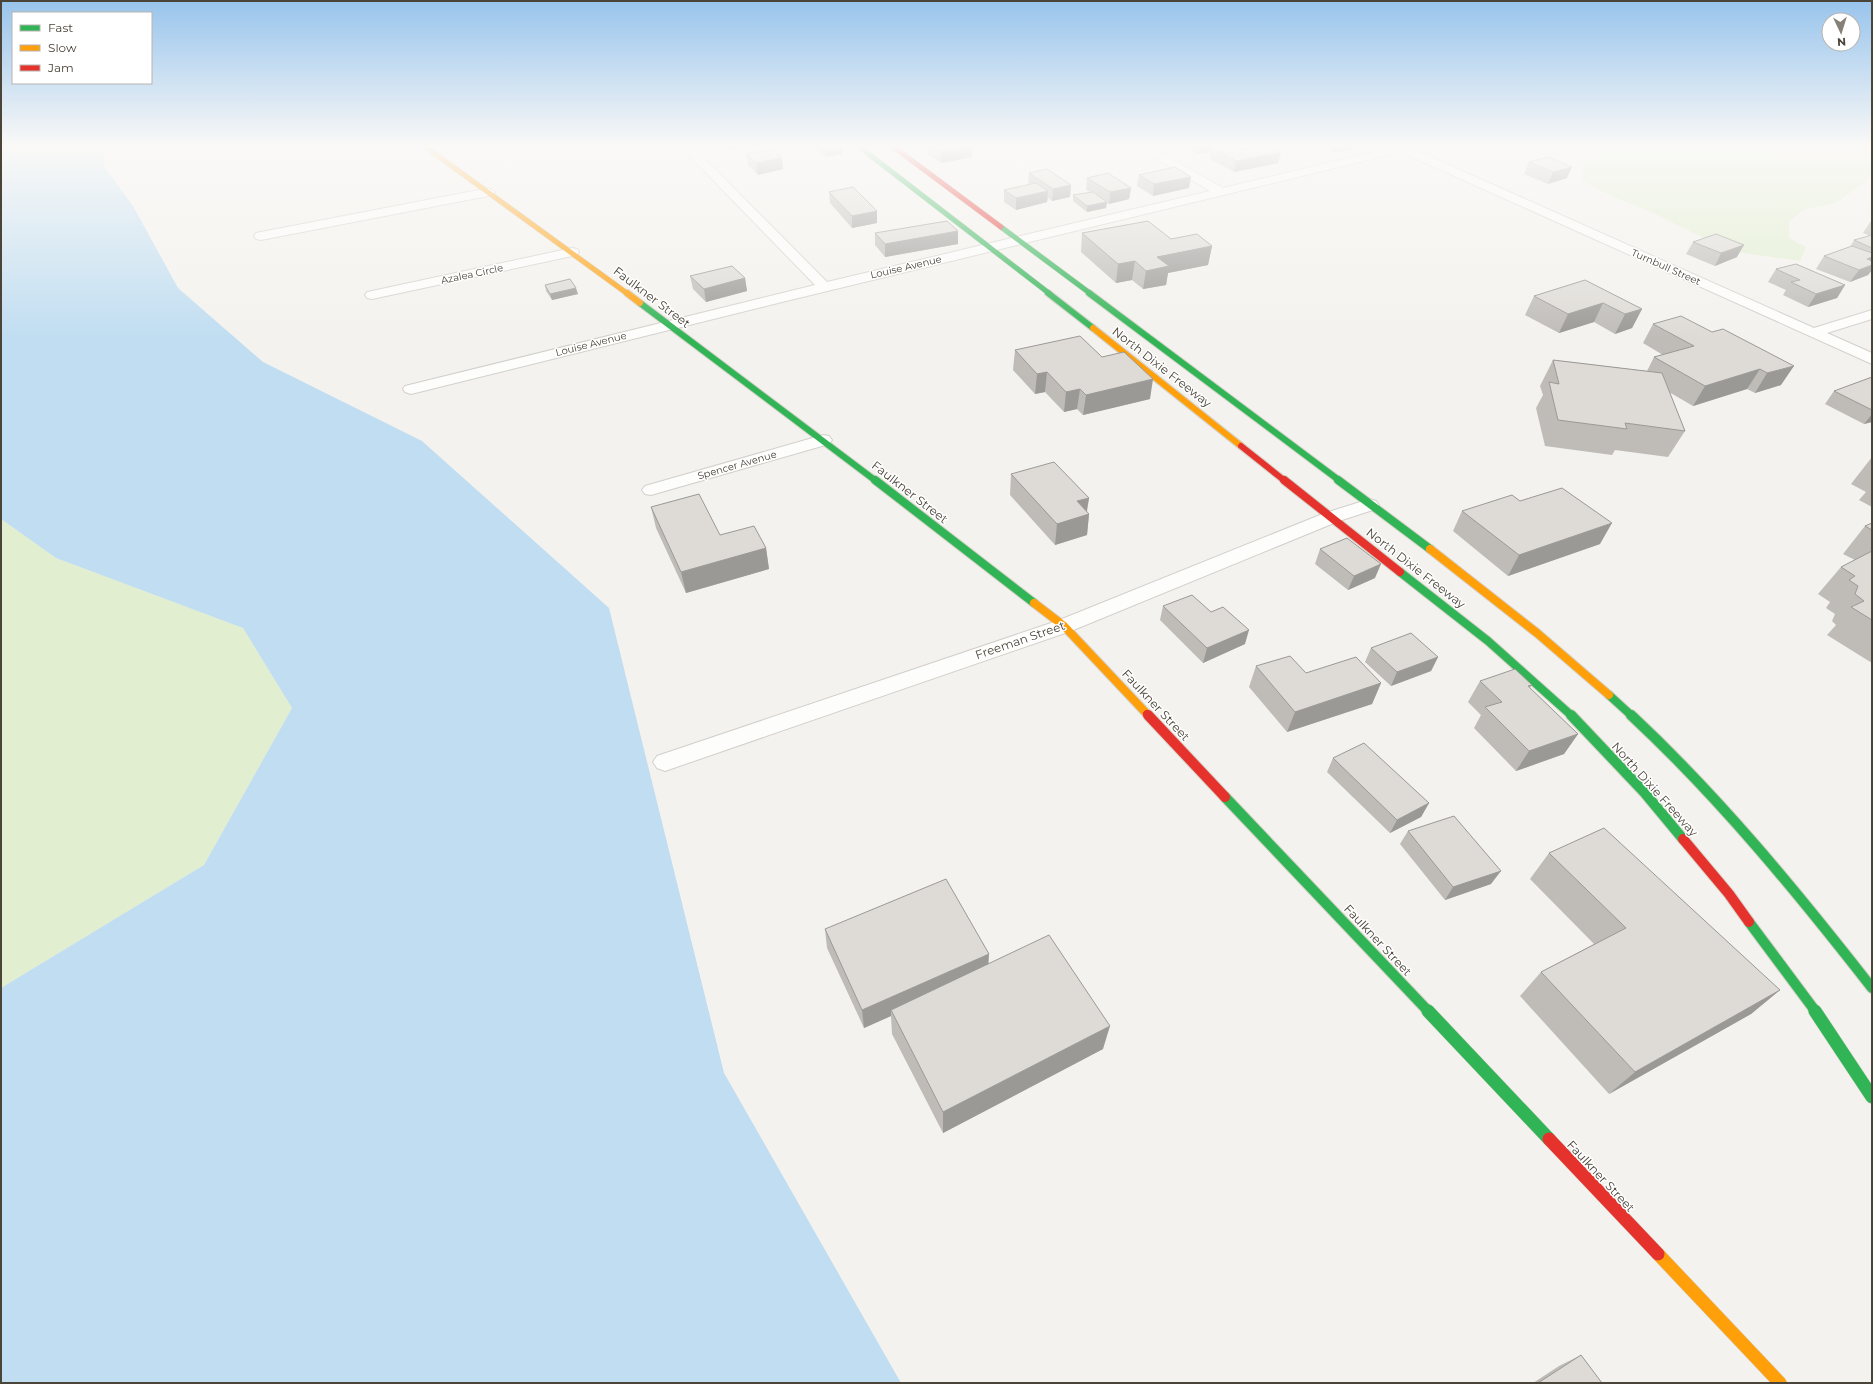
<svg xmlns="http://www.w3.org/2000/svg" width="1873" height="1384" font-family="Montserrat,sans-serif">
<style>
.green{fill:#e1eecf}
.water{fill:#c0ddf1}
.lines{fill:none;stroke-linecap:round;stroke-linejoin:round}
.street-casing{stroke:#d2d0cb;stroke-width:2}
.fast-far4-casing{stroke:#d3cfc5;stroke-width:6}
.fast-far3-casing{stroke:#d3cfc5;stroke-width:8}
.fast-far2-casing{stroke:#d3cfc5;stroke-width:10}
.fast-far1-casing{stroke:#d3cfc5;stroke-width:12}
.fast-casing{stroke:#d3cfc5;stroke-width:14}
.slow-far3-casing{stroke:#d3cfc5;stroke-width:6}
.slow-far2-casing{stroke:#d3cfc5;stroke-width:8}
.slow-far1-casing{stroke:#d3cfc5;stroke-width:10}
.slow-casing{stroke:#d3cfc5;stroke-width:14}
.jam-far4-casing{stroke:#d3cfc5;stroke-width:6}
.jam-far3-casing{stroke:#d3cfc5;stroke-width:8}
.jam-far2-casing{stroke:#d3cfc5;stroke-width:10}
.jam-far1-casing{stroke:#d3cfc5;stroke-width:12}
.jam-casing{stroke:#d3cfc5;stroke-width:14}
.street{fill:#fdfdfc;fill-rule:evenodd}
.fast-far4{stroke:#30b455;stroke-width:5}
.fast-far3{stroke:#30b455;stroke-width:6}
.fast-far2{stroke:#30b455;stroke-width:8}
.fast-far1{stroke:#30b455;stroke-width:10}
.fast{stroke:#30b455;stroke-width:13}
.slow-far3{stroke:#ff9f0a;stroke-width:5}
.slow-far2{stroke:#ff9f0a;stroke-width:6}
.slow-far1{stroke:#ff9f0a;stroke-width:8}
.slow{stroke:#ff9f0a;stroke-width:13}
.jam-far4{stroke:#e5322d;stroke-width:5}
.jam-far3{stroke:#e5322d;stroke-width:6}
.jam-far2{stroke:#e5322d;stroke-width:8}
.jam-far1{stroke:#e5322d;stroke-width:10}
.jam{stroke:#e5322d;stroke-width:13}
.rail{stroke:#dbdbda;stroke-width:1.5;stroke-dasharray:3 3;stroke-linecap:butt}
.wall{fill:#bfbcb8}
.shaded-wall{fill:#9b9996}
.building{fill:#dedbd6;stroke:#9b9996}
.labels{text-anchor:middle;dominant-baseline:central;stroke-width:3;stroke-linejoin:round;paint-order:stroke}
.far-street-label{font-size:10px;fill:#4b4439;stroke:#fff}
.street-label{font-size:12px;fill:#4b4439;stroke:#fff}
</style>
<rect width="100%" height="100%" fill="#f4f2ee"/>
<!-- green -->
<path class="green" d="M1476,145H1537L1538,152C1516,156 1497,153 1476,145Z
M1613,145H1872V177L1836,203L1803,210L1789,222V238L1806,247L1800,261L1730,251L1649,211L1611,196L1581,180L1584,164L1604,154Z
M1,519L56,558L243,628L292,708L204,865L1,988Z"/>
<!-- water -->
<path class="water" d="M1,145H105L104,166L133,206L178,288L263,362L422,441L609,608L724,1073L901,1383H1V988L204,865L292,708L243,628L56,558L1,519Z"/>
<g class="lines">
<defs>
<path id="street" d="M679,145H691L827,282L1210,191L1133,145H1147L1223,188L1391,148L1389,145H1404L1814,328L1872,310V319L1827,333L1872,353V364L1401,152L782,302L411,394L405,392L403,389L405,386L815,285Z
M489,188L495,192L493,195L261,240L256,239L254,236L256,233L261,232Z
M572,248L577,249L579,252L577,255L372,299L367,298L365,295L367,292L372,291Z
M823,435L829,436L832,440L829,444L651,495L645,494L642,490L645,486Z
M1370,499L1376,501L1379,505L1376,509L1339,521L1071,631L665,771L657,768L653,762L657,756L1057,621L1325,513Z"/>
<path id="fast-far4" d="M857,145L1050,294
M1001,227L1091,294"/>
<path id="fast-far3" d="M1048,293L1093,328
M1089,293L1340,481
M640,303L876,481"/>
<path id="fast-far2" d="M875,480L1034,603
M1338,480L1430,549
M1400,572L1488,641L1572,716
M1609,695L1632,716"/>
<path id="fast-far1" d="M1571,715L1644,792L1683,839
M1631,715C1720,798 1797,892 1872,988
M1225,797L1429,1012
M1749,922L1816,1012"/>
<path id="fast" d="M1428,1011L1549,1139
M1815,1011L1872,1097"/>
<path id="slow-far3" d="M423,145L628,294"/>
<path id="slow-far2" d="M627,293L640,303
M1093,328L1241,446"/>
<path id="slow-far1" d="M1430,549L1537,633L1609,695
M1034,603L1064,626L1147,714"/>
<path id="slow" d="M1658,1254L1780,1383"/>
<path id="jam-far4" d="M891,145L1001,227"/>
<path id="jam-far3" d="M1241,446L1285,481"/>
<path id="jam-far2" d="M1284,480L1400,572
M1147,714L1149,716"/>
<path id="jam-far1" d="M1148,715L1225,797
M1683,839L1729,894L1749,922"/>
<path id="jam" d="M1549,1139L1658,1254"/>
</defs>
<!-- street casing -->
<use href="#street" class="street-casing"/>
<!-- fast-far4 casing -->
<use href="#fast-far4" class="fast-far4-casing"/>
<!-- fast-far3 casing -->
<use href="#fast-far3" class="fast-far3-casing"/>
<!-- fast-far2 casing -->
<use href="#fast-far2" class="fast-far2-casing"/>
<!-- fast-far1 casing -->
<use href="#fast-far1" class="fast-far1-casing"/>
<!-- fast casing -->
<use href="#fast" class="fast-casing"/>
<!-- slow-far3 casing -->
<use href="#slow-far3" class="slow-far3-casing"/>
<!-- slow-far2 casing -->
<use href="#slow-far2" class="slow-far2-casing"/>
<!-- slow-far1 casing -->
<use href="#slow-far1" class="slow-far1-casing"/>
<!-- slow casing -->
<use href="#slow" class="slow-casing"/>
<!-- jam-far4 casing -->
<use href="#jam-far4" class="jam-far4-casing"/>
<!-- jam-far3 casing -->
<use href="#jam-far3" class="jam-far3-casing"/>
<!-- jam-far2 casing -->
<use href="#jam-far2" class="jam-far2-casing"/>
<!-- jam-far1 casing -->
<use href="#jam-far1" class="jam-far1-casing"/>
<!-- jam casing -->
<use href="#jam" class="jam-casing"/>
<!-- street -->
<use href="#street" class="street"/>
<!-- fast-far4 -->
<use href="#fast-far4" class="fast-far4"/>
<!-- fast-far3 -->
<use href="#fast-far3" class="fast-far3"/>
<!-- fast-far2 -->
<use href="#fast-far2" class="fast-far2"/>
<!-- fast-far1 -->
<use href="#fast-far1" class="fast-far1"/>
<!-- fast -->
<use href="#fast" class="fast"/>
<!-- slow-far3 -->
<use href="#slow-far3" class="slow-far3"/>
<!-- slow-far2 -->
<use href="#slow-far2" class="slow-far2"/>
<!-- slow-far1 -->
<use href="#slow-far1" class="slow-far1"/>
<!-- slow -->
<use href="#slow" class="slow"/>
<!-- jam-far4 -->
<use href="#jam-far4" class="jam-far4"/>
<!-- jam-far3 -->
<use href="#jam-far3" class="jam-far3"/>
<!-- jam-far2 -->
<use href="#jam-far2" class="jam-far2"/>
<!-- jam-far1 -->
<use href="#jam-far1" class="jam-far1"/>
<!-- jam -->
<use href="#jam" class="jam"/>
<!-- rail -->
<path class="rail" d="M1841,145L1872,152"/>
</g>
<!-- wall -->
<path class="wall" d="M723,145H754L728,150Z
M817,145H838L842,148V154L826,157L817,150Z
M928,145H971L972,157L941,163L928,154Z
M1185,145H1233L1242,150L1281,152L1278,163L1234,172L1210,159L1211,152L1196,154L1185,147Z
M1269,145H1289L1275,148Z
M1318,145H1362V147L1333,153Z
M746,154L783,169L758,175L748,165Z
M1529,162L1567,178L1548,184L1524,174Z
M1029,173L1071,185L1070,197L1052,201L1048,198L1047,202L1016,210L1004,202V190L1028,185Z
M1139,175L1189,188L1153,196L1137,186Z
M1087,178L1131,188L1129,199L1109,204L1107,203L1106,208L1087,212L1073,201V195L1090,192L1086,190Z
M829,192L877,211V223L852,228L830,203Z
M1871,221H1872V270L1868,275L1850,282L1816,269L1824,256L1850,247L1854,240L1870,236L1863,233Z
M875,233L958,244L885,257L875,245Z
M1082,233L1171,239L1212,246L1208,265L1168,273L1166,285L1143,289L1132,280L1116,283L1081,252Z
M1693,242L1737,257L1715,266L1686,254Z
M1776,269L1845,285L1837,298L1808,307L1783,295L1786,290L1768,282Z
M690,276L745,278L747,291L706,302L693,289Z
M1585,280L1642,309L1632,328L1615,334L1594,322L1559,333L1525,315L1534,296Z
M545,285L578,294L552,300L546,291Z
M1653,324L1712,332L1723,329L1781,385L1755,393L1747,389L1693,406L1669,392L1685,431L1668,457L1615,450L1612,455L1545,446L1536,408L1543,395L1540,386L1553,360L1647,371L1654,357L1663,355L1643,343Z
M1015,350L1102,357L1150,399L1083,415L1077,409L1064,412L1045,392L1035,394L1013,370Z
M1872,377V422L1864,424L1825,404L1834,391Z
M1872,457V507L1859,500L1866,492L1851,484Z
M1011,474L1089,498L1087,512L1089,514L1087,535L1055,545L1010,495Z
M651,507L720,535L766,548L769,569L686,593L656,528Z
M1462,511L1600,544L1508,576L1453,531Z
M1872,523V663L1827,635L1836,625L1832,621L1835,614L1826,608L1830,602L1818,594L1841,567L1855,560L1843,554L1865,526Z
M1320,549L1375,578L1348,590L1315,564Z
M1163,606L1211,612L1245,644L1203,663L1160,620Z
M1371,648L1438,657L1431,671L1391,686L1365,662Z
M1256,666L1306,673L1381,683L1372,704L1287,732L1249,687Z
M1480,681L1532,685L1530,688L1578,734L1564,754L1516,771L1474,728L1481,715L1468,702Z
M1333,758L1429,803L1421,817L1390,833L1327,772Z
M1408,831L1491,884L1445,900L1400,844Z
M1549,853L1780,990L1751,1014L1609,1094L1520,996L1541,972L1594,944L1530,879Z
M825,929L989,963L1103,1049L943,1133L892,1034L891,1016L864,1028L827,948Z
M1581,1355L1602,1383H1533L1559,1366Z"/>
<!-- shaded-wall -->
<path class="shaded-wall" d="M728,145H754L728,150Z
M1198,145H1222L1212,147L1211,152L1196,154Z
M1275,145H1289L1275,148Z
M1335,145H1362V147L1333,153Z
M972,146V157L941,163V152Z
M842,148V154L826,157V151Z
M1281,152L1278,163L1234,172L1236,161Z
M782,158L783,169L758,175L756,163Z
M1572,167L1567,178L1548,184L1553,172Z
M1191,177L1189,188L1153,196L1154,184Z
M1071,185L1070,197L1052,201L1053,189Z
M1131,188L1129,199L1109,204L1110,192Z
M1048,191L1047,202L1016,210V198Z
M1107,202L1106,208L1087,212V206Z
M877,211V223L852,228V216Z
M958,231V244L885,257V244Z
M1744,245L1737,257L1715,266L1721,253Z
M1212,246L1208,265L1168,273L1166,285L1143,289L1146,271L1157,257Z
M1872,257V270L1868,275L1850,282L1859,270L1867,259Z
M1135,261L1132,280L1116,283L1118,264Z
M745,278L747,291L706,302L704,289Z
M1845,285L1837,298L1808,307L1816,294Z
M576,288L578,294L552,300L550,294Z
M1603,303L1594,322L1559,333L1568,314Z
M1642,309L1632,328L1615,334L1625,314Z
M1794,366L1781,385L1755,393L1767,373Z
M1760,369L1747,389L1693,406L1705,386Z
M1047,372L1045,392L1035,394L1037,374Z
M1153,379L1150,399L1083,415L1086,395Z
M1080,389L1077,409L1064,412L1066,392Z
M1872,414V422L1864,424Z
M1089,498L1086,515L1089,514L1087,535L1055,545L1057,524L1077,501Z
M1612,523L1600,544L1508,576L1519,555Z
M766,548L769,569L686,593L681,572Z
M1381,564L1375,578L1348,590L1354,576Z
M1249,630L1245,644L1203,663L1207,648Z
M1438,657L1431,671L1391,686L1397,672Z
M1381,683L1372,704L1287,732L1295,712Z
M1578,734L1564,754L1516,771L1529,751Z
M1429,803L1421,817L1390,833L1397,820Z
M1501,871L1491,884L1445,900L1453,887Z
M989,954L988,973L891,1010V1016L864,1028L862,1010Z
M1780,990L1751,1014L1609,1094L1635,1072Z
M1110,1026L1103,1049L943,1133V1112Z"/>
<!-- building -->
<path class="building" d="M818,145H838L842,148L826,151Z
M932,145H971L972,146L941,152Z
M1222,145H1233L1242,150L1265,145H1269L1281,152L1236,161L1212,147Z
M772,149L782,158L756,163L746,154Z
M1548,157L1572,167L1553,172L1529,162Z
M1175,167L1191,177L1154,184L1139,175Z
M1047,169L1071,185L1053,189L1029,173Z
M1108,173L1131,188L1110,192L1087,178Z
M1036,183L1048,191L1016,198L1004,190Z
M853,187L877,211L852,216L829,192Z
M1093,192L1107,202L1087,206L1073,195Z
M947,221L958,231L885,244L875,233Z
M1148,221L1171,239L1197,234L1212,246L1157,257L1169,266L1146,271L1135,261L1118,264L1082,233Z
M1716,234L1744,245L1721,253L1693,242Z
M1872,235V248L1854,240Z
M1852,246L1872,253V257L1867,259L1872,261V265L1859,270L1824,256Z
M1796,264L1845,285L1816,294L1791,282L1800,280L1776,269Z
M732,266L745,278L704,289L690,276Z
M570,279L576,288L550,294L545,285Z
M1585,280L1642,309L1625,314L1603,303L1568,314L1534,296Z
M1681,316L1712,332L1723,329L1794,366L1767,373L1760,369L1705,386L1654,357L1694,346L1653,324Z
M1080,336L1102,357L1124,352L1153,379L1086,395L1080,389L1066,392L1047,372L1037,374L1015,350Z
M1553,360L1662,373L1685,431L1625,423L1627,429L1558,420L1549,382L1559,384Z
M1872,377V410L1834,391Z
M1054,462L1089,498L1077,501L1089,514L1057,524L1011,474Z
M1562,488L1612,523L1519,555L1462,511L1512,495L1520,501Z
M699,494L720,535L754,526L766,548L681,572L651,507Z
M1872,523V530L1865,526Z
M1347,538L1381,564L1354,576L1320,549Z
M1872,551V620L1851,607L1864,601L1855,594L1858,586L1849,580L1855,576L1841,567Z
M1192,595L1211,612L1223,607L1249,630L1207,648L1163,606Z
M1411,633L1438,657L1397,672L1371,648Z
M1290,656L1306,673L1356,657L1381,683L1295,712L1256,666Z
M1515,669L1532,685L1528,686L1578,734L1529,751L1485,707L1502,702L1480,681Z
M1364,743L1429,803L1397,820L1333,758Z
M1454,816L1501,871L1453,887L1408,831Z
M1604,828L1780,990L1635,1072L1541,972L1626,928L1549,853Z
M946,879L989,954L862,1010L825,929Z
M1049,935L1110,1026L943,1112L891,1010Z
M1581,1355L1602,1383H1538Z"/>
<!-- sky -->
<linearGradient id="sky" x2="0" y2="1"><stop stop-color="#98c4ec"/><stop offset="0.43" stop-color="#faf9f7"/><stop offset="1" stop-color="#faf9f7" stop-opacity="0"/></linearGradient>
<rect width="1873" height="339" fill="url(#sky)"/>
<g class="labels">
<!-- far-street labels -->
<g class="far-street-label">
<text transform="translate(906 267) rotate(-13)">Louise Avenue</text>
<text transform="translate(1666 267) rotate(24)">Turnbull Street</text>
<text transform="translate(472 274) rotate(-12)">Azalea Circle</text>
<text transform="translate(591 344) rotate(-14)">Louise Avenue</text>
<text transform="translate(737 465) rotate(-16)">Spencer Avenue</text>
</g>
<!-- street labels -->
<g class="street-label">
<text transform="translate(652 297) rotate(37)">Faulkner Street</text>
<text transform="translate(1162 367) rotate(38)">North Dixie Freeway</text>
<text transform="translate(910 492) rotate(38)">Faulkner Street</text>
<text transform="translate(1416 568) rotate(38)">North Dixie Freeway</text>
<text transform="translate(1020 640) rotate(-19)">Freeman Street</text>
<text transform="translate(1156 705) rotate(47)">Faulkner Street</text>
<text transform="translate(1655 789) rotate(48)">North Dixie Freeway</text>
<text transform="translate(1378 940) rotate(47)">Faulkner Street</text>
<text transform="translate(1601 1176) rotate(47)">Faulkner Street</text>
</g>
</g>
<!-- border -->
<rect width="1873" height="1384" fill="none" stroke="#4b4439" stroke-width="4"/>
<!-- legend -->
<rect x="12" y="12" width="140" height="72" fill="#ffffff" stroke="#b7b4b0"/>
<rect x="20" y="25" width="20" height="6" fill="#30b455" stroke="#b7b4b0"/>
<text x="48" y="32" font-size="12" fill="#4b4439">Fast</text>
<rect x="20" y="45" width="20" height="6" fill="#ff9f0a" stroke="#b7b4b0"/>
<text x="48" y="52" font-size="12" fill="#4b4439">Slow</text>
<rect x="20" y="65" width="20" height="6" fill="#e5322d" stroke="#b7b4b0"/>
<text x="48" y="72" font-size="12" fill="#4b4439">Jam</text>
<!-- north arrow -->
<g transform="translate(1841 32) rotate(176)"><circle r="19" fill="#ffffff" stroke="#b7b4b0"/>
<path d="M0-3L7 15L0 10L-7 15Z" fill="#868178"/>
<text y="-6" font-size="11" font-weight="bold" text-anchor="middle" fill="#4b4439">N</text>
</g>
</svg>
